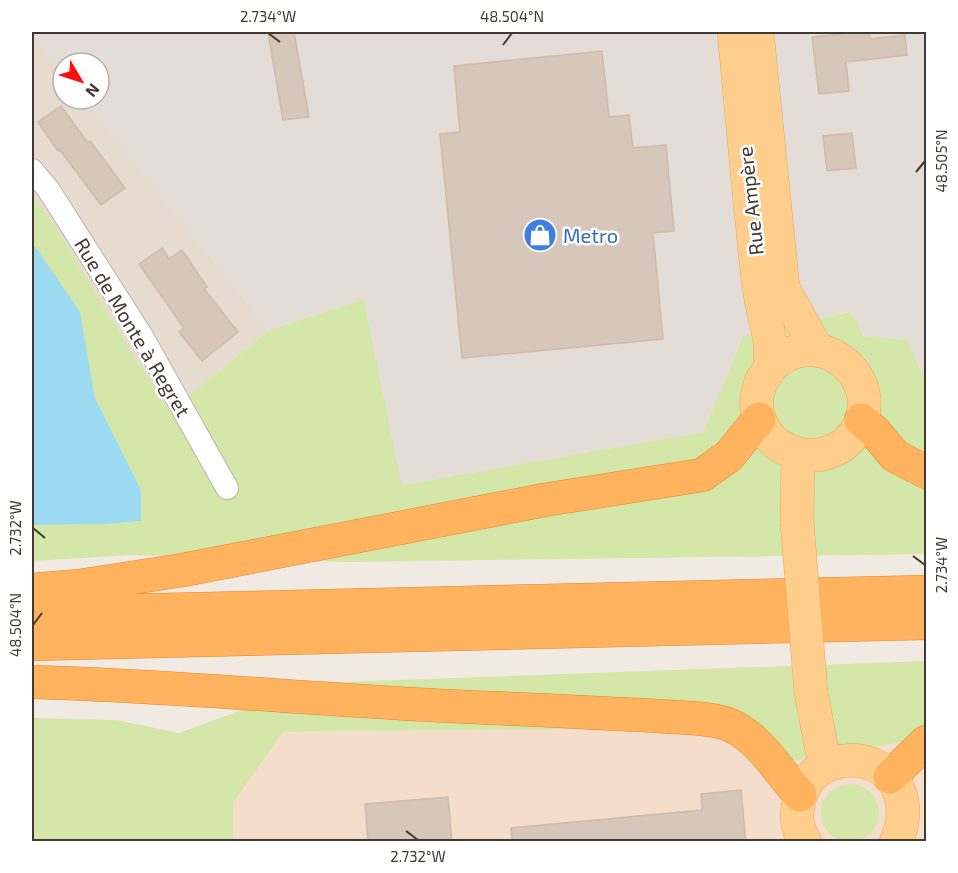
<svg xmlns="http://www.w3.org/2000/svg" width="958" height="873" font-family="'Exo 2',sans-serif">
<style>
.residential{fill:#e5dbcf}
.commercial{fill:#f5ddcb}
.industrial{fill:#e3dcd7}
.green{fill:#d4e7a9}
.water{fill:#9bdaf1}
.building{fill:#d6c7ba;stroke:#cebbaa;stroke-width:1.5}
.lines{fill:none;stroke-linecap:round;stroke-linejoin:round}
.street-casing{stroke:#bfb3a7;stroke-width:24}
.primary-casing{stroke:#e5a85c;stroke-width:34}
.highway-casing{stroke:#df852e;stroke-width:34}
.street{stroke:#fff;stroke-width:22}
.primary{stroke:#ffce8d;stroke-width:33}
.highway{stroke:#ffb35f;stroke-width:33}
.primary-bridge-casing{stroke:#e5a85c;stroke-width:34;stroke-linecap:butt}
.primary-bridge{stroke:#ffce8d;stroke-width:33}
.ticks{fill:none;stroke:#423a32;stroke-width:2}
.labels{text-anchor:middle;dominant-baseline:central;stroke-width:5;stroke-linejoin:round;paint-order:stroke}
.street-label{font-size:20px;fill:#423a32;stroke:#fff}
.shop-label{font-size:20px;fill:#366cbe;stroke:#fff;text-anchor:start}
.neatline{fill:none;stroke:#423a32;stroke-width:2}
.ticks-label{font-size:15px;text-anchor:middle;fill:#423a32}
</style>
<rect width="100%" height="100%" fill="#f1eae2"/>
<!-- residential -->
<path class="residential" d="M32,33L63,74V99H83L269,330L170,411L129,348L56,227L32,195Z"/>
<!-- commercial -->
<path class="commercial" d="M639,728L912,740L926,739V841H233V803L282,732Z"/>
<!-- industrial -->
<path class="industrial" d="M32,32H926V381L907,340L864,336L849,312L743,336L703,432L402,485L364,299L269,330L83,99H99V63H63V74L37,41Z"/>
<!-- green -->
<path class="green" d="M32,195L56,227L129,348L170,411L269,330L364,299L402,485L703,432L743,336L850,312L864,336L907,340L926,381V554L347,562L132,555L32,561V525L108,524L141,521V490L95,398L79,312L32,242Z
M926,661V739L912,740L795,761L743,717L639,728L283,732L233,803V841L32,842V718L116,720L179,733L315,683Z
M821 813a29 29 0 1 1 58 0a29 29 0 1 1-58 0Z"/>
<!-- water -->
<path class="water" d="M32,242L80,312L95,398L141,490V521L108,524L32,525Z"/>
<!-- building -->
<path class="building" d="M268,32H294L309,117L283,120Z
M841,32H869L870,39L905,35L907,55L846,62L849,91L819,94L812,37L842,34Z
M602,51L609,117L629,115L633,148L666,145L674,231L653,233L663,339L462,358L440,134L460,132L454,66Z
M61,106L88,143L90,141L125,188L101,205L60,150L58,151L38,122Z
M852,133L856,168L827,171L823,136Z
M162,248L169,259L182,250L207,287L204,289L238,332L202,361L179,332L184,328L139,264Z
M741,790L746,842H512L511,828L702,810L701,794Z
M448,797L452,842H368L365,804Z"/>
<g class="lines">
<defs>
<path id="street" d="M32,170L48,189L143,338L227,488"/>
<path id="primary" d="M734,32C742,115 749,198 758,281C760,296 763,311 767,326C768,332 770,338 770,344C771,351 771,364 768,371C766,375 763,378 761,382C757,393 755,407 759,418C772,459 828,469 854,434C889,386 827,325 779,360C775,362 772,366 769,369
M757,32L783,288L817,350
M797,522L798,455
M811,692L825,766
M805,842C803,837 800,833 799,829C796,820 797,810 799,801C809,750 887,745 901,797C905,813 903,827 896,842"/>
<path id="highway" d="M861,420L874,431L895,456L926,472
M32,590L79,586L183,570L544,500L702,475L729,456L759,419
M32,613L926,592
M32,644L926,623
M32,682C184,686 337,702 490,708C546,710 602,713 658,716C678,718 712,717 730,725C761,739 777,770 800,795
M890,777L926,742"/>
</defs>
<!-- street casing -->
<use href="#street" class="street-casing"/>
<!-- primary casing -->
<use href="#primary" class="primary-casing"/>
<!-- highway casing -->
<use href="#highway" class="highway-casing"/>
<!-- street -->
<use href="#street" class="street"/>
<!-- primary -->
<use href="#primary" class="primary"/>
<!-- highway -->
<use href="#highway" class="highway"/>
<defs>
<path id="primary-bridge" d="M797,522L811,692"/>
</defs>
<!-- primary-bridge casing -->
<use href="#primary-bridge" class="primary-bridge-casing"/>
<!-- primary-bridge -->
<use href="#primary-bridge" class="primary-bridge"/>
</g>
<!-- ticks -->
<path class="ticks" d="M268,33L280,42M503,45L512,33M916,172L925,161M33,528L45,538M913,556L925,565M33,625L42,613M406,831L418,840"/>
<!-- icons -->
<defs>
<symbol id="shop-disc" viewBox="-11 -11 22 22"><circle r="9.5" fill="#3f7fe0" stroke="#fff"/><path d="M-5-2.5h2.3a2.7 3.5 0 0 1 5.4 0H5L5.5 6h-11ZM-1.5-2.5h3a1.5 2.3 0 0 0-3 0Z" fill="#fff"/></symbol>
</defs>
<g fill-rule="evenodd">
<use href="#shop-disc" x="521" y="216" width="38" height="38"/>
</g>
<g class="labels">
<!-- street labels -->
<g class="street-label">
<text transform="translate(750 201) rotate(-96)">Rue Ampère</text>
<text transform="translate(133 327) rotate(59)">Rue de Monte à Regret</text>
</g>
<!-- shop labels -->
<g class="shop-label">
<text x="563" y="235">Metro</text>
</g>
</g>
<!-- border -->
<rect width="958" height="873" fill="none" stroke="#ffffff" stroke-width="66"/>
<!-- north arrow -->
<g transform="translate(81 81) rotate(129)"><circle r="28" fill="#ffffff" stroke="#b3b0ad" stroke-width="1.5"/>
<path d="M0-4.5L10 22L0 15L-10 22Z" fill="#fe0e0c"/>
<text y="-9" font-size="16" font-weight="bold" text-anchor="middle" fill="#423a32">N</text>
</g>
<rect x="33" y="33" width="892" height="807" class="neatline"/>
<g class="ticks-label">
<text x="268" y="22">2.734°W</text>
<text x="512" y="22">48.504°N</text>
<text transform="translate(942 161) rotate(-90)" y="5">48.505°N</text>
<text transform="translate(16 528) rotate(-90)" y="5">2.732°W</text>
<text transform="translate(942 565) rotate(-90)" y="5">2.734°W</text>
<text transform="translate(16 625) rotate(-90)" y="5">48.504°N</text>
<text x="418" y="862">2.732°W</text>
</g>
</svg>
